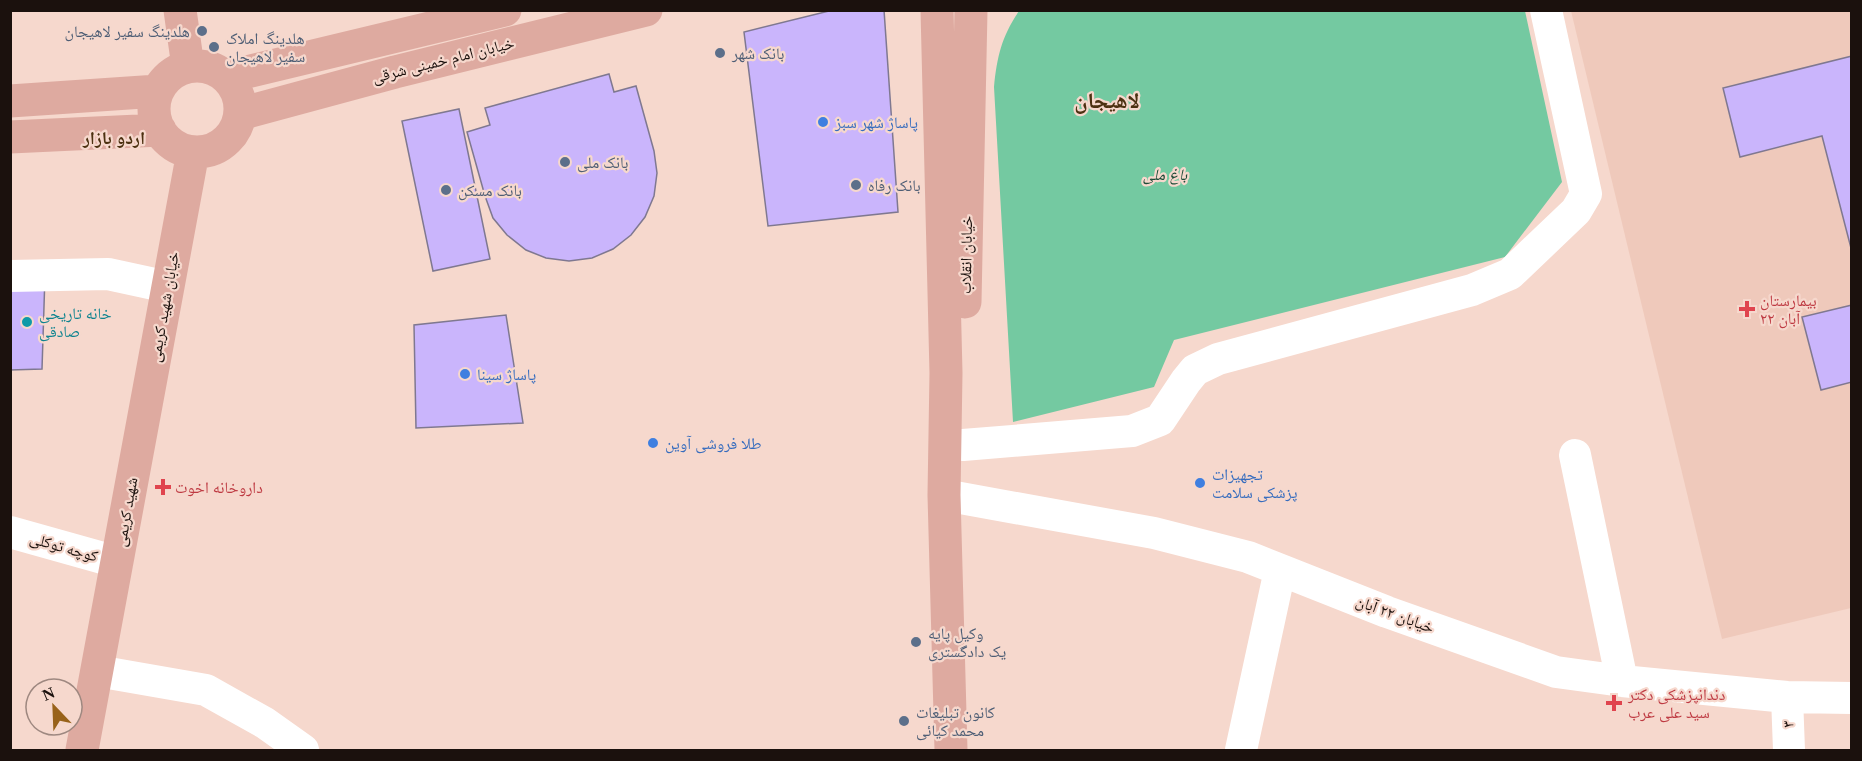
<svg xmlns="http://www.w3.org/2000/svg" width="1862" height="761" font-family="'Times New Roman','Noto Naskh Arabic',serif">
<style>
.built{fill:#efc9bb}
.green{fill:#74c9a1}
.building{fill:#cab5fc;stroke:#7f7890;stroke-width:1.5}
.lines{fill:none;stroke-linecap:round;stroke-linejoin:round}
.minor{stroke:#fff;stroke-width:32}
.major{stroke:#deaaa0;stroke-width:33}
.service-dot{fill:#5c6f8a;stroke:#f6d8cd;stroke-width:2}
.shop-dot{fill:#3f7fe0;stroke:#f6d8cd;stroke-width:2}
.health-dot{fill:#e0444e;stroke:#f6d8cd;stroke-width:2}
.culture-dot{fill:#0f9aa8;stroke:#f6d8cd;stroke-width:2}
.labels{text-anchor:middle;dominant-baseline:central;stroke-width:4.5;stroke-linejoin:round;paint-order:stroke}
.service-label{font-size:16px;fill:#4e5e75;stroke:#f6d8cd;text-anchor:start}
.street-label{font-size:16px;fill:#1b110d;stroke:#f6d8cd}
.shop-label{font-size:16px;fill:#366cbe;stroke:#f6d8cd;text-anchor:start}
.park-label{font-size:16px;font-style:italic;fill:#1d4b37;stroke:#f6d8cd}
.health-label{font-size:16px;fill:#be3a42;stroke:#f6d8cd;text-anchor:start}
.culture-label{font-size:16px;fill:#0d838f;stroke:#f6d8cd;text-anchor:start}
.neighbourhood-label{font-size:18px;font-weight:bold;fill:#4c3111;stroke:#f6d8cd}
.district-label{font-size:22px;font-weight:bold;fill:#4c3111;stroke:#f6d8cd}
</style>
<rect width="100%" height="100%" fill="#f6d8cd"/>
<!-- built -->
<path class="built" d="M1571,11H1851V608L1722,639Z"/>
<!-- green -->
<path class="green" d="M1019,11H1525L1562,182L1505,257L1174,340L1154,387L1013,422L994,87C997,56 1002,36 1019,11Z"/>
<!-- building -->
<path class="building" d="M833,10H884L898,212L768,226L744,32Z
M1852,56V252L1822,136L1740,157L1723,88Z
M609,74L614,92L636,86L654,151L657,173L654,196L645,217L631,235L613,249L592,258L569,261L546,258L526,250L507,235L493,218L485,196L467,132L490,125L485,108Z
M459,109L490,259L433,271L402,121Z
M45,275L42,369L10,370V276Z
M1852,305V382L1821,390L1802,317Z
M506,315L523,423L416,428L414,325Z"/>
<g class="lines">
<!-- minor -->
<path class="minor" d="M10,276L108,274L168,287
M963,445L1132,431L1160,420L1186,381L1195,370L1218,359L1472,290L1510,274L1576,211L1586,194L1546,10
M1575,455L1622,681
M944,495L1154,533L1248,557L1387,612L1556,672L1622,681L1787,697L1852,698
M10,532L117,562
M97,671L206,690L265,723L303,750
M1787,697L1789,750
M1241,750L1280,570"/>
<!-- major -->
<path class="major" d="M180,10L188,67
M937,10L946,373L944,495L951,750
M154 109a43 43 0 1 1 86 0a43 43 0 1 1-86 0Z
M226,77L505,10
M10,101L158,91
M240,114L395,72L646,10
M10,137L160,130
M965,302L971,10
M82,750L193,152"/>
</g>
<!-- markers -->
<g class="service-dot">
<circle cx="202" cy="31" r="6"/>
<circle cx="214" cy="47" r="6"/>
<circle cx="720" cy="53" r="6"/>
<circle cx="565" cy="162" r="6"/>
<circle cx="856" cy="185" r="6"/>
<circle cx="446" cy="190" r="6"/>
<circle cx="916" cy="642" r="6"/>
<circle cx="904" cy="721" r="6"/>
</g>
<g class="shop-dot">
<circle cx="823" cy="122" r="6"/>
<circle cx="465" cy="374" r="6"/>
<circle cx="653" cy="443" r="6"/>
<circle cx="1200" cy="483" r="6"/>
</g>
<g class="health-dot">
<path d="M1744 300h6v6h6v6h-6v6h-6v-6h-6v-6h6z"/>
<path d="M160 478h6v6h6v6h-6v6h-6v-6h-6v-6h6z"/>
<path d="M1611 694h6v6h6v6h-6v6h-6v-6h-6v-6h6z"/>
</g>
<circle class="culture-dot" cx="27" cy="322" r="6"/>
<g class="labels">
<!-- service labels -->
<g class="service-label">
<text x="190" y="31" text-anchor="end">هلدینگ سفیر لاهیجان</text>
<text x="226" y="38">هلدینگ املاک<tspan x="226" dy="18">سفیر لاهیجان</tspan></text>
<text x="732" y="53">بانک شهر</text>
<text x="577" y="162">بانک ملی</text>
<text x="868" y="185">بانک رفاه</text>
<text x="458" y="190">بانک مسکن</text>
<text x="928" y="633">وکیل پایه<tspan x="928" dy="18">یک دادگستری</tspan></text>
<text x="916" y="712">کانون تبلیغات<tspan x="916" dy="18">محمد کیائی</tspan></text>
</g>
<!-- street labels -->
<g class="street-label">
<text transform="translate(443 60) rotate(-14)">خیابان امام خمینی شرقی</text>
<text transform="translate(966 255) rotate(-89)">خیابان انقلاب</text>
<text transform="translate(164 307) rotate(-80)">خیابان شهید کریمی</text>
<text transform="translate(126 512) rotate(-80)">شهید کریمی</text>
<text transform="translate(64 547) rotate(16)">کوچه توکلی</text>
<text transform="translate(1395 614) rotate(20)">خیابان ۲۲ آبان</text>
<text transform="translate(1788 724) rotate(-92)">۳</text>
</g>
<!-- shop labels -->
<g class="shop-label">
<text x="835" y="122">پاساژ شهر سبز</text>
<text x="477" y="374">پاساژ سینا</text>
<text x="665" y="443">طلا فروشی آوین</text>
<text x="1212" y="474">تجهیزات<tspan x="1212" dy="18">پزشکی سلامت</tspan></text>
</g>
<!-- park labels -->
<g class="park-label">
<text x="1165" y="174">باغ ملی</text>
</g>
<!-- health labels -->
<g class="health-label">
<text x="1760" y="300">بیمارستان<tspan x="1760" dy="18">۲۲ آبان</tspan></text>
<text x="175" y="487">داروخانه اخوت</text>
<text x="1628" y="694">دندانپزشکی دکتر<tspan x="1628" dy="18">سید علی عرب</tspan></text>
</g>
<!-- culture labels -->
<g class="culture-label">
<text x="39" y="313">خانه تاریخی<tspan x="39" dy="18">صادقی</tspan></text>
</g>
<!-- neighbourhood labels -->
<g class="neighbourhood-label">
<text x="114" y="138">اردو بازار</text>
</g>
<!-- district labels -->
<g class="district-label">
<text x="1107" y="100">لاهیجان</text>
</g>
</g>
<!-- border -->
<rect width="1862" height="761" fill="none" stroke="#1b110d" stroke-width="24"/>
<!-- north arrow -->
<g transform="translate(54 707) rotate(337)"><circle r="28" fill="#f6d8cd" stroke="#9e8880" stroke-width="1.5"/>
<path d="M0-4.5L10 22L0 15L-10 22Z" fill="#98621a"/>
<text y="-9" font-size="16" font-weight="bold" text-anchor="middle" fill="#1b110d">N</text>
</g>
</svg>
